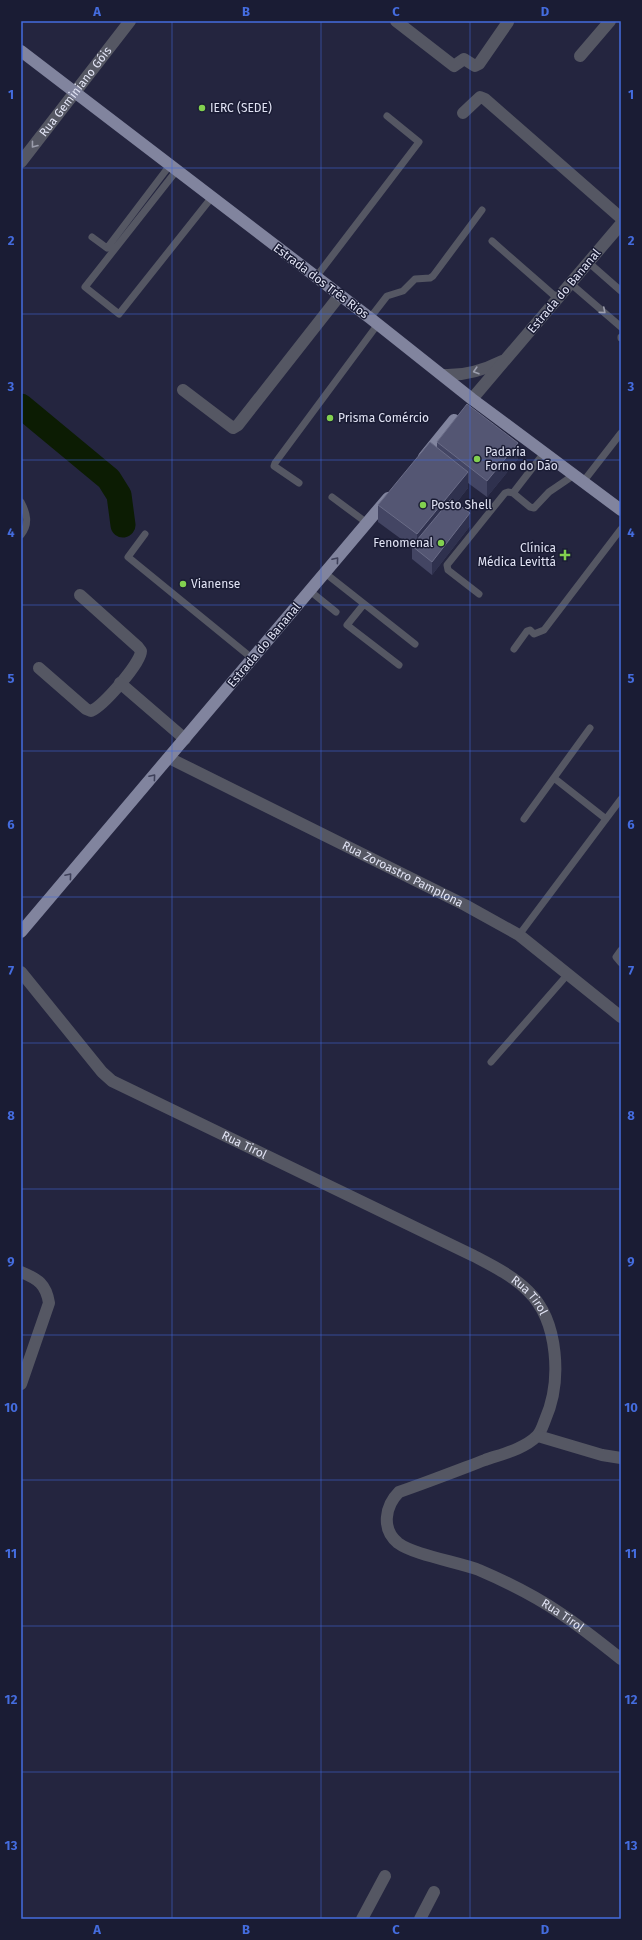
<svg xmlns="http://www.w3.org/2000/svg" width="642" height="1940" font-family="'Fira Sans',sans-serif">
<style>
.lines{fill:none;stroke-linecap:round;stroke-linejoin:round}
.river{stroke:#0c1c03;stroke-width:25}
.service{stroke:#555763;stroke-width:7}
.minor{stroke:#555763;stroke-width:12}
.tertiary{stroke:#555763;stroke-width:12}
.primary{stroke:#81849e;stroke-width:12}
.wall{fill:#434563}
.shaded-wall{fill:#2f314e}
.building{fill:#545673;stroke:#6a6c87}
.oneway{stroke:#9b9dac}
.oneway2{stroke:#3e4059}
.grid{fill:none;stroke:#446cde;stroke-width:1;stroke-opacity:0.55}
.poi-dot{fill:#82d04f;stroke:#1a1c34;stroke-width:1.5}
.labels{text-anchor:middle;dominant-baseline:central;stroke-width:3;stroke-linejoin:round;paint-order:stroke}
.street-label{font-size:12px;fill:#e1e3f4;stroke:#1a1c34}
.poi-label{font-size:12px;fill:#e1e3f4;stroke:#1a1c34;text-anchor:start}
.neatline{fill:none;stroke:#446cde;stroke-width:1.5}
.grid-label{font-size:13px;text-anchor:middle;font-weight:bold;fill:#446cde}
</style>
<rect width="100%" height="100%" fill="#24253f"/>
<g class="lines">
<!-- river -->
<path class="river" d="M21,406L109,479L119,495L123,525"/>
<!-- service -->
<path class="service" d="M177,170L85,287L119,314L212,197
M92,237L107,248L170,165
M492,241L557,298
M588,262L621,291
M316,277L419,142L387,116
M570,283L621,327
M370,318L387,296L403,291L415,279L430,278L433,276L482,210
M621,338V337
M583,482L621,433
M299,483L277,468L274,466L275,463L378,324
M513,493L544,453
M332,497L367,523
M21,502C27,513 30,524 21,535
M145,534L128,557L253,659
M325,573L415,644
M310,591L336,612
M479,594L448,570L447,565L505,493L508,492L513,493L530,507L534,508L549,492L574,475
M364,604L347,625L399,665
M514,649L527,631L530,630L534,634L544,630L621,529
M554,778L606,819
M524,819L590,728
M519,935L621,799
M621,950L616,957L621,963
M491,1062L568,974"/>
<!-- minor -->
<g class="minor">
<path d="M396,21L454,66L464,59L475,66L479,64L508,22"/>
<path d="M580,56L610,21"/>
<path d="M463,113L480,97L485,99L621,218"/>
<path d="M183,390L233,428L238,425L340,295"/>
<path d="M39,668L86,709L91,711C103,706 141,663 141,651L138,647L80,595"/>
<path d="M120,683L185,739"/>
<path id="s1" d="M169,758L465,905L519,935L621,1017"/>
<path id="s2" d="M21,972L102,1072L112,1081L474,1256C493,1266 513,1276 528,1291C559,1321 562,1382 545,1420C543,1425 541,1432 537,1436C524,1449 502,1454 485,1460C456,1471 428,1482 399,1492C385,1506 381,1529 398,1543C414,1555 458,1562 479,1570C507,1582 535,1596 560,1613C581,1627 601,1643 621,1659"/>
<path d="M21,1272C38,1279 46,1284 49,1303L21,1384"/>
<path d="M538,1436L602,1455L621,1458"/>
<path d="M362,1919L385,1876"/>
<path d="M420,1919L434,1892"/>
</g>
<!-- tertiary -->
<g class="tertiary">
<path id="s3" d="M21,162L130,21"/>
<path d="M443,375C464,376 484,370 502,361"/>
<path d="M472,399L621,224"/>
</g>
<!-- primary -->
<path class="primary" d="M21,51L370,318L472,399L621,510
M424,457L454,420
M21,932L388,498"/>
</g>
<!-- wall -->
<path class="wall" d="M437,442L518,459L487,497L468,483V488L456,503L470,526L432,575L412,559V547L378,522V505L437,447Z"/>
<!-- shaded-wall -->
<path class="shaded-wall" d="M518,443V459L487,497V481Z
M468,472V488L417,551V534Z
M470,513V526L432,575V562Z"/>
<!-- building -->
<path class="building" d="M467,404L518,443L487,481L437,442Z
M430,442L468,472L417,534L378,505Z
M451,499L470,513L432,562L412,546Z"/>
<!-- one-way arrows -->
<defs><path id="oneway-chevron" d="M-2-3.5L2.5 0L-2 3.5" fill="none" stroke-width="1.6" stroke-linecap="round" stroke-linejoin="round"/></defs>
<g class="oneway">
<use href="#oneway-chevron" transform="translate(34 145) rotate(128)"/>
<use href="#oneway-chevron" transform="translate(603 311) rotate(41)"/>
<use href="#oneway-chevron" transform="translate(476 371) rotate(163)"/>
</g>
<g class="oneway2">
<use href="#oneway-chevron" transform="translate(336 560) rotate(-50)"/>
<use href="#oneway-chevron" transform="translate(153 777) rotate(-50)"/>
<use href="#oneway-chevron" transform="translate(69 876) rotate(-50)"/>
</g>
<!-- grid -->
<path class="grid" d="M172,21V1919M321,21V1919M470,21V1919M21,168H621M21,314H621M21,460H621M21,605H621M21,751H621M21,897H621M21,1043H621M21,1189H621M21,1335H621M21,1480H621M21,1626H621M21,1772H621"/>
<!-- markers -->
<g class="poi-dot">
<circle cx="202" cy="108" r="4"/>
<circle cx="330" cy="418" r="4"/>
<circle cx="477" cy="459" r="4"/>
<circle cx="423" cy="505" r="4"/>
<circle cx="441" cy="543" r="4"/>
<path d="M563 549h4v4h4v4h-4v4h-4v-4h-4v-4h4z"/>
<circle cx="183" cy="584" r="4"/>
</g>
<g class="labels">
<!-- street labels -->
<g class="street-label">
<text stroke="none"><textPath href="#s3" startOffset="89">Rua Geminiano Góis</textPath></text>
<text transform="translate(321 281) rotate(37)">Estrada dos Três Rios</text>
<text transform="translate(564 291) rotate(-50)">Estrada do Bananal</text>
<text transform="translate(264 645) rotate(-50)">Estrada do Bananal</text>
<text stroke="none"><textPath href="#s1" startOffset="261">Rua Zoroastro Pamplona</textPath></text>
<text stroke="none"><textPath href="#s2" startOffset="289">Rua Tirol</textPath></text>
<text stroke="none"><textPath href="#s2" startOffset="613">Rua Tirol</textPath></text>
<text stroke="none"><textPath href="#s2" startOffset="1152">Rua Tirol</textPath></text>
</g>
<!-- poi labels -->
<g class="poi-label">
<text x="210" y="108">IERC (SEDE)</text>
<text x="338" y="418">Prisma Comércio</text>
<text x="485" y="452">Padaria<tspan x="485" dy="14">Forno do Dão</tspan></text>
<text x="431" y="505">Posto Shell</text>
<text x="433" y="543" text-anchor="end">Fenomenal</text>
<text x="556" y="548" text-anchor="end">Clínica<tspan x="556" dy="14">Médica Levittá</tspan></text>
<text x="191" y="584">Vianense</text>
</g>
</g>
<!-- border -->
<rect width="642" height="1940" fill="none" stroke="#1a1c34" stroke-width="44"/>
<rect x="22" y="22" width="598" height="1896" class="neatline"/>
<g class="grid-label">
<text x="97" y="16">A</text>
<text x="246" y="16">B</text>
<text x="396" y="16">C</text>
<text x="545" y="16">D</text>
<text x="11" y="99">1</text>
<text x="631" y="99">1</text>
<text x="11" y="245">2</text>
<text x="631" y="245">2</text>
<text x="11" y="391">3</text>
<text x="631" y="391">3</text>
<text x="11" y="537">4</text>
<text x="631" y="537">4</text>
<text x="11" y="683">5</text>
<text x="631" y="683">5</text>
<text x="11" y="829">6</text>
<text x="631" y="829">6</text>
<text x="11" y="975">7</text>
<text x="631" y="975">7</text>
<text x="11" y="1120">8</text>
<text x="631" y="1120">8</text>
<text x="11" y="1266">9</text>
<text x="631" y="1266">9</text>
<text x="11" y="1412">10</text>
<text x="631" y="1412">10</text>
<text x="11" y="1558">11</text>
<text x="631" y="1558">11</text>
<text x="11" y="1704">12</text>
<text x="631" y="1704">12</text>
<text x="11" y="1850">13</text>
<text x="631" y="1850">13</text>
<text x="97" y="1934">A</text>
<text x="246" y="1934">B</text>
<text x="396" y="1934">C</text>
<text x="545" y="1934">D</text>
</g>
</svg>
